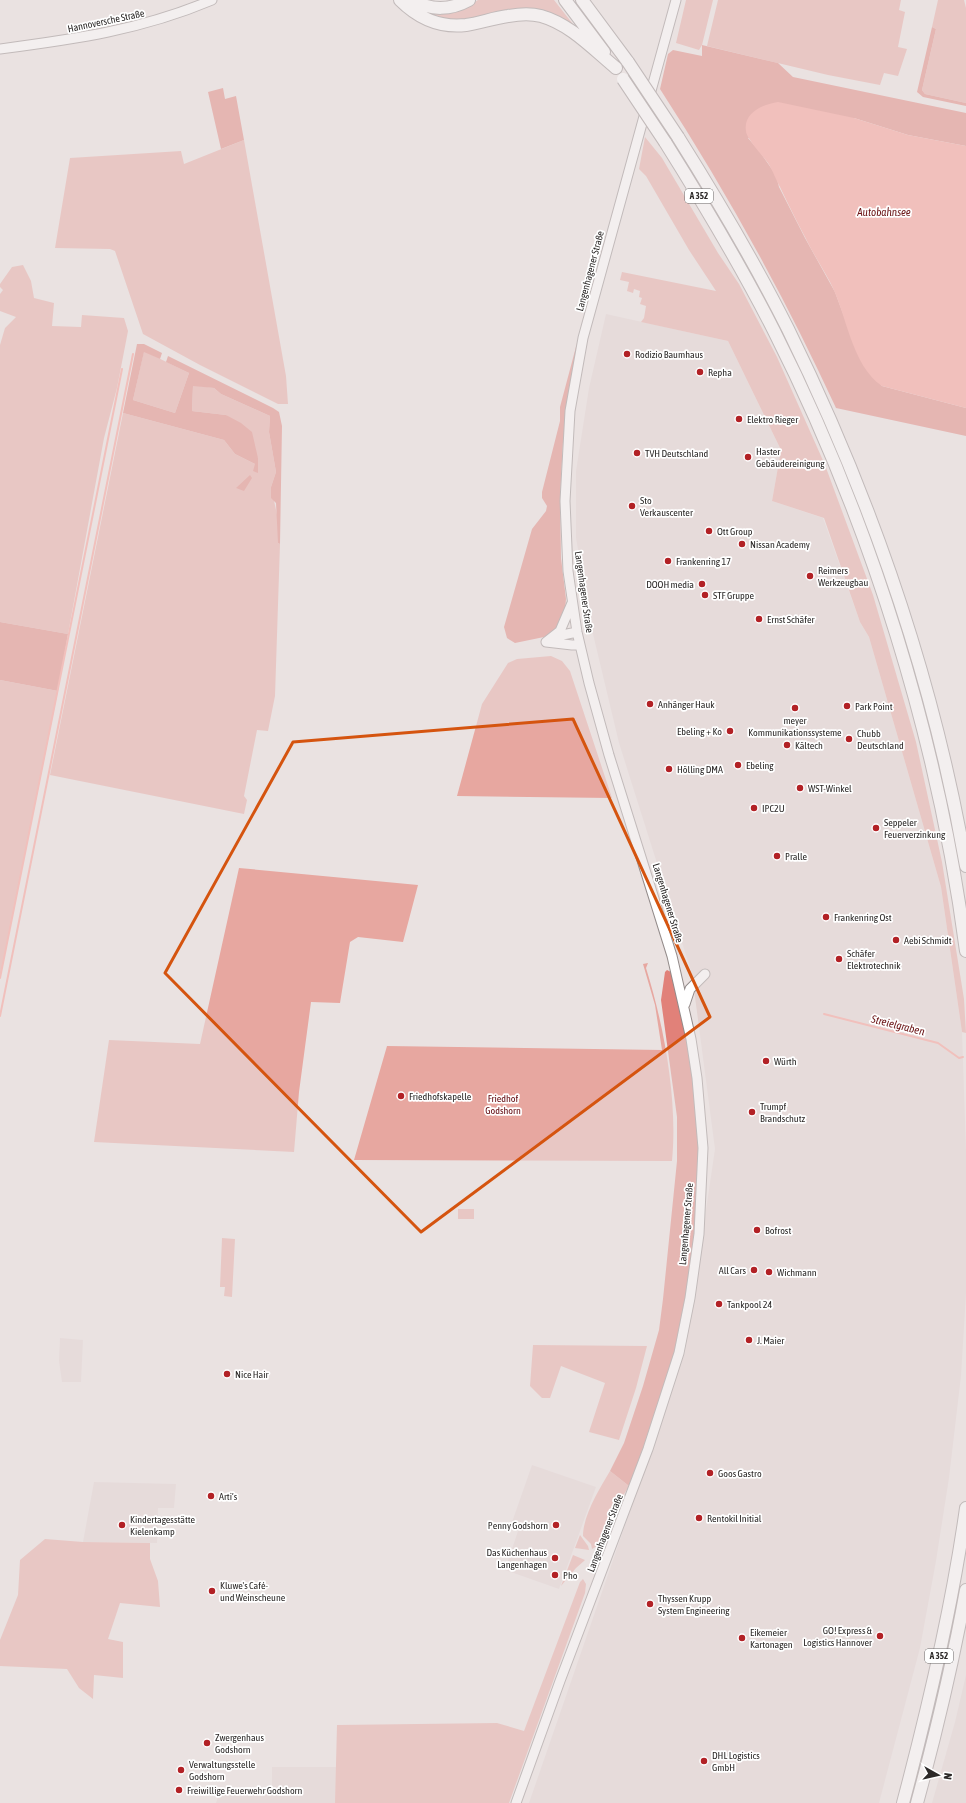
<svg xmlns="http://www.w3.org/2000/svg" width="966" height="1803" font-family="'Asap Condensed',sans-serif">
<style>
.built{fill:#e3d3d1}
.green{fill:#e7a7a0}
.forest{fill:#e18179}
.water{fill:#fa978e}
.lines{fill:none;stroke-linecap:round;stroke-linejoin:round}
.stream{stroke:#fa978e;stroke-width:2}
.secondary-casing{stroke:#938b8a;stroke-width:11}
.motorway-casing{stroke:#938b8a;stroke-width:14}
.secondary{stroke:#fff;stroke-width:9}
.motorway{stroke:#fff;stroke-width:12}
.motorway-bridge-casing{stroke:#938b8a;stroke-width:14;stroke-linecap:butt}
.motorway-bridge{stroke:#fff;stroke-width:12}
.marked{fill:none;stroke:#d5540f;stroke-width:3;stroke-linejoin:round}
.poi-dot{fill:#b22125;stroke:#fff;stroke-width:1.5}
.labels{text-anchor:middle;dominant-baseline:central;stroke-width:3.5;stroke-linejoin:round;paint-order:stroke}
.shield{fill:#fff;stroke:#6b6968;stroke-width:1}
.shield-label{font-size:9px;font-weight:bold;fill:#2c2928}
.street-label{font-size:10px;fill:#2c2928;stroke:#fff}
.poi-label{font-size:10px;fill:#2c2928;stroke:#fff;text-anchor:start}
.park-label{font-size:10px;fill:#60060c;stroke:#fff}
.water-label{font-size:11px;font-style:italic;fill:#6a1314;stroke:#fff}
</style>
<rect width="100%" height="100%" fill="#eae2e1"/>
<!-- built -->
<path class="built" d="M606,314L728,341L781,450L772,501L823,518L860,622L869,637L941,887L962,1032L966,1150V1294L961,1376L949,1478L936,1561L920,1648L879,1803H529L685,1352L715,1149L692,974L619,743L593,634L576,538V471L589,388Z
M60,1338L83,1340L81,1382H62L59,1361Z
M532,1465L596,1487L559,1589L505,1570L519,1528L511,1525Z
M94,1482L176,1484L174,1508H158L157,1543L83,1542Z
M966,1675V1803H932L955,1722Z
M272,1767H336V1803H404H216L219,1794H272Z"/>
<!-- green -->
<path class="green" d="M408,0L467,7L478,0H554L576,28L549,15L467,22H438Z
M686,0H713L702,45L699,50L676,43Z
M718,0H901L899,10L905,12L898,47L907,49L898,76L884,73L880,85L828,75L707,46Z
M938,0H964L966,8V103L925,94L922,90L936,29L932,27Z
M645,137L662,158L718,253L739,284L777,357L825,465L873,595L916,742L942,862L964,999L966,1033L962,1032L941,887L869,637L860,622L824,518L772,501L781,450L728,341L641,322L644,318L646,306L640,304L642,298L639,297L640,291L634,289L633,293L627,291L629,282L620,280L622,272L716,291L689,250L646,176L639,169Z
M244,140L286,376L288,404H278L200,365L143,334L115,251L110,249L55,248L70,158L181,151L184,164Z
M23,265L31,281L34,298L54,303L52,326L81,327L82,315L124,318L128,331L117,388L104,438L68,634L0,622V345L5,328L16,317L0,311V294L3,290L0,287V284L12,267Z
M144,351L189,373L175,413L133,400Z
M193,385L214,388L221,394L270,416L269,432L276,472L271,487L278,519V543L280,544L275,696L268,731L257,730L244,796L247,800L244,814L50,775L123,413L224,440L235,454L255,464L258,458L226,415L192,411Z
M551,656L562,661L570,671L612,798L457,796L482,704L508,663L517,659Z
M0,680L58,691L0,979Z
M239,868L418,885L403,942L358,937L350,942L340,1003L311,1002L299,1092L294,1152L94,1142L109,1040L200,1044Z
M648,963L646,968C664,1026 678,1100 672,1161L354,1160L387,1046L662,1050L655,1005L643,964Z
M458,1209H474V1219H458Z
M222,1238L235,1239L232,1297L224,1296L225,1287H220Z
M533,1345L647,1346L636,1388L619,1440L589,1432L605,1383L561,1366L550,1398H542L530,1386Z
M610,1471L629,1486L618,1504L600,1543L597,1546L592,1549L591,1544L583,1536C583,1515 600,1488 610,1471Z
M580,1535L588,1546L589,1550L575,1548Z
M45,1539L83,1542L150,1543V1559L158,1581L160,1607L120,1603L108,1639L123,1642V1678L94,1675L93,1699L79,1688L67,1669L0,1666V1640L18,1595L20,1560Z
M573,1555L585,1560L584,1561L576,1568L561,1586Z
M583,1579L586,1584L585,1593L509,1803H335L337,1725L497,1723L524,1731L580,1582Z"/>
<!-- forest -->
<path class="forest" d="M932,27L936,29L922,90L925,94L966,103V106L923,97L917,92Z
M702,45L778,63L793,77L966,113V146L908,135L854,118L748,138L760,152L776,175L779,187L805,238L835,292L858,354L882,386L966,408V436L836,408C785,297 726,191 660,89L668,54L673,50L702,56Z
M223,88L225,99L236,96L244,140L221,149L208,92Z
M577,343L563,442L560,498L561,558L566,599L565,610L555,631L544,637L515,643L507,638L504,627L532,529L546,511L547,506L542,498V492L560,421V407Z
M137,344H144L162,353L160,359L144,352L133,400L175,413L189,373L166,362L168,356L273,408L279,412L282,426L280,544L278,543L276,503L271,498V487L276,472L269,432L270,416L221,394L214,388L193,386L192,411L226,415L241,423L252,432L258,458V473L253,471L255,464L235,454L224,440L123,413Z
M250,475L252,478L244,491L236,488Z
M0,622L68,634L58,691L0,680Z
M667,970L671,972C709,1094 705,1225 676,1349C671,1371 661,1393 654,1415C646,1439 639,1463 629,1486L610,1471L624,1443L643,1386L659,1330L663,1299L677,1161V1117L661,1000L665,972Z"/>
<!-- water -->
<path class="water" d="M778,102L854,118L908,135L966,146V408L882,386C851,365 847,314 830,282C822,267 812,252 805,237C796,220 788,204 780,187C775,178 774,173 768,163C763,156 746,138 746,131C743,112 764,104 778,102Z"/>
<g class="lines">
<!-- stream -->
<path class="stream" d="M0,978L122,369
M824,1014L938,1043L959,1058L963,1057
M0,1016L133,354"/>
<defs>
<path id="secondary" d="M0,49C76,39 141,30 212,0
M553,637L577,632
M546,642L560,631L572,603
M546,642L572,645H580
M685,1004L690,989L705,974
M516,1803L560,1681L648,1449L679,1353L690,1298L699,1234L703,1148L697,1078L691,1039L672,956L609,755L589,683L577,632L568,571L565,501L570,411L583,338L676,0"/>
<path id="motorway" d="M400,0C418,18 440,28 466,25C480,23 493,18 508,16C519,14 530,13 541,16C570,24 593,49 616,68
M413,0C431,11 451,10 469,0
M565,0L604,52
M582,0L628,62
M678,137C717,199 755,263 788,329C871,498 934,681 966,866
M665,142C704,204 741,266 774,331C871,523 938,738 966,951
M903,1803C929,1705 952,1608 966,1508
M917,1803C936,1733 953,1662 966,1590"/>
</defs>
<!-- secondary casing -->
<use href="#secondary" class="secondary-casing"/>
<!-- motorway casing -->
<use href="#motorway" class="motorway-casing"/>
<!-- secondary -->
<use href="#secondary" class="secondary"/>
<!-- motorway -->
<use href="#motorway" class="motorway"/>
<defs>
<path id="motorway-bridge" d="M628,62L678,137
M623,79L665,142"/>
</defs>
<!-- motorway-bridge casing -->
<use href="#motorway-bridge" class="motorway-bridge-casing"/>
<!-- motorway-bridge -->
<use href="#motorway-bridge" class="motorway-bridge"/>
</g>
<!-- marked area -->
<path d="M0 0H966V1803H0ZM573,719L710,1017L421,1232L165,973L293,742Z" fill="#eae2e1" fill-opacity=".55" fill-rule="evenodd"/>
<path class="marked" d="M573,719L710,1017L421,1232L165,973L293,742Z"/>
<!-- markers -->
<g class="poi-dot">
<circle cx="627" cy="354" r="4"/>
<circle cx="700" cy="372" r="4"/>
<circle cx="739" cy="419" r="4"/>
<circle cx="637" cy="453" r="4"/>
<circle cx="748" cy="457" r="4"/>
<circle cx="632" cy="506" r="4"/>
<circle cx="709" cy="531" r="4"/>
<circle cx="742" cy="544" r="4"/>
<circle cx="668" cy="561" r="4"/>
<circle cx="810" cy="576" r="4"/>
<circle cx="702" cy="584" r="4"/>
<circle cx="705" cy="595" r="4"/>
<circle cx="759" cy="619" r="4"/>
<circle cx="650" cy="704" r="4"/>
<circle cx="847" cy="706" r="4"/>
<circle cx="795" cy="708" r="4"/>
<circle cx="730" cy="731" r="4"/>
<circle cx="849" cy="739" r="4"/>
<circle cx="787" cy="745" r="4"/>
<circle cx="738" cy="765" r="4"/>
<circle cx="669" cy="769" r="4"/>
<circle cx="800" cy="788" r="4"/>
<circle cx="754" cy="808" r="4"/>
<circle cx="876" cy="828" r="4"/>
<circle cx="777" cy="856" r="4"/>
<circle cx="826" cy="917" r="4"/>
<circle cx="896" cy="940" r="4"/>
<circle cx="839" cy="959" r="4"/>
<circle cx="766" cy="1061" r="4"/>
<circle cx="401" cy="1096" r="4"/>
<circle cx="752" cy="1112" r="4"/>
<circle cx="757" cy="1230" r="4"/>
<circle cx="754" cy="1270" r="4"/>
<circle cx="769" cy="1272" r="4"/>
<circle cx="719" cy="1304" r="4"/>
<circle cx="749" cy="1340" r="4"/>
<circle cx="227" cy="1374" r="4"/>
<circle cx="710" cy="1473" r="4"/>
<circle cx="211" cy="1496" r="4"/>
<circle cx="699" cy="1518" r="4"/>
<circle cx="122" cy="1525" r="4"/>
<circle cx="556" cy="1525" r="4"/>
<circle cx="555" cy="1558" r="4"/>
<circle cx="555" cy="1575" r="4"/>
<circle cx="212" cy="1591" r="4"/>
<circle cx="650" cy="1604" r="4"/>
<circle cx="880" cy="1636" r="4"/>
<circle cx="742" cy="1638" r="4"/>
<circle cx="207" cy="1743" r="4"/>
<circle cx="704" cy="1761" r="4"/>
<circle cx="181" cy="1770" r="4"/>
<circle cx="179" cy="1790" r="4"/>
</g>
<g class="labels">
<!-- shield labels -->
<g class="shield">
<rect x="685" y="189" width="28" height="14" rx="3"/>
<rect x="925" y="1649" width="28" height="14" rx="3"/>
</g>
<g class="shield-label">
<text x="699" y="196">A 352</text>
<text x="939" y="1656">A 352</text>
</g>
<!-- street labels -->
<g class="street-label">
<text transform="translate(106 21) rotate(-12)">Hannoversche Straße</text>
<text transform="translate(590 271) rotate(-75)">Langenhagener Straße</text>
<text transform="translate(584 592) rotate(82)">Langenhagener Straße</text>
<text transform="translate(668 903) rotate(73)">Langenhagener Straße</text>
<text transform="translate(686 1224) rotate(-85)">Langenhagener Straße</text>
<text transform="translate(605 1533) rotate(-69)">Langenhagener Straße</text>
</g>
<!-- poi labels -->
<g class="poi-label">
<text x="635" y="354">Rodizio Baumhaus</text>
<text x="708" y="372">Repha</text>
<text x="747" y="419">Elektro Rieger</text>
<text x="756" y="451">Haster<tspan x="756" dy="12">Gebäudereinigung</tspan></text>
<text x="645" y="453">TVH Deutschland</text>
<text x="640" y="500">Sto<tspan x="640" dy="12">Verkauscenter</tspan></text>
<text x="717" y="531">Ott Group</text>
<text x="750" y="544">Nissan Academy</text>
<text x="676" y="561">Frankenring 17</text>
<text x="818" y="570">Reimers<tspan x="818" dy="12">Werkzeugbau</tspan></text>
<text x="694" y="584" text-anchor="end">DOOH media</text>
<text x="713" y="595">STF Gruppe</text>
<text x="767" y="619">Ernst Schäfer</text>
<text x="658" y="704">Anhänger Hauk</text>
<text x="855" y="706">Park Point</text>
<text x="795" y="720" text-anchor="middle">meyer<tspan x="795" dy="12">Kommunikationssysteme</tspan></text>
<text x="722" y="731" text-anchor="end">Ebeling + Ko</text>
<text x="857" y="733">Chubb<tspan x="857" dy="12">Deutschland</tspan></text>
<text x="795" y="745">Kältech</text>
<text x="746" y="765">Ebeling</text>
<text x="677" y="769">Hölling DMA</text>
<text x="808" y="788">WST-Winkel</text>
<text x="762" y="808">IPC2U</text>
<text x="884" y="822">Seppeler<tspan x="884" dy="12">Feuerverzinkung</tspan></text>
<text x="785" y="856">Pralle</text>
<text x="834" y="917">Frankenring Ost</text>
<text x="904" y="940">Aebi Schmidt</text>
<text x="847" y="953">Schäfer<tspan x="847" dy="12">Elektrotechnik</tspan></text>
<text x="774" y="1061">Würth</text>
<text x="409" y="1096">Friedhofskapelle</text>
<text x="760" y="1106">Trumpf<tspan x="760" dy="12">Brandschutz</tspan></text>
<text x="765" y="1230">Bofrost</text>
<text x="746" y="1270" text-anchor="end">All Cars</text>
<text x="777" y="1272">Wichmann</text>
<text x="727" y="1304">Tankpool 24</text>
<text x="757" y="1340">J. Maier</text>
<text x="235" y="1374">Nice Hair</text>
<text x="718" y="1473">Goos Gastro</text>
<text x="219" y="1496">Arti’s</text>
<text x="707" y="1518">Rentokil Initial</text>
<text x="130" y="1519">Kindertagesstätte<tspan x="130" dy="12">Kielenkamp</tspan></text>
<text x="548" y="1525" text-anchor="end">Penny Godshorn</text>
<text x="547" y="1552" text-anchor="end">Das Küchenhaus<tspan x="547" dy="12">Langenhagen</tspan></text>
<text x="563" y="1575">Pho</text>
<text x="220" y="1585">Kluwe's Café-<tspan x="220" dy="12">und Weinscheune</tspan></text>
<text x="658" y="1598">Thyssen Krupp<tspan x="658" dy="12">System Engineering</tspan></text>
<text x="872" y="1630" text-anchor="end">GO! Express &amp;<tspan x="872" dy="12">Logistics Hannover</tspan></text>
<text x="750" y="1632">Eikemeier<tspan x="750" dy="12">Kartonagen</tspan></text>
<text x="215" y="1737">Zwergenhaus<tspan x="215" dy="12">Godshorn</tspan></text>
<text x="712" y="1755">DHL Logistics<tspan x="712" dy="12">GmbH</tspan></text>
<text x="189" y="1764">Verwaltungsstelle<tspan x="189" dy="12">Godshorn</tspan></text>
<text x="187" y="1790">Freiwillige Feuerwehr Godshorn</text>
</g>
<!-- park labels -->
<g class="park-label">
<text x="503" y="1098">Friedhof<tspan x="503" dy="12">Godshorn</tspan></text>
</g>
<!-- water labels -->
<g class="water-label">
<text x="884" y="212">Autobahnsee</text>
<text transform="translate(898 1025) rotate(14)">Streielgraben</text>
</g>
</g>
<!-- north arrow -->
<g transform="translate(938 1775) rotate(98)" stroke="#ffffff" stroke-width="3" paint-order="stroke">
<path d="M0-3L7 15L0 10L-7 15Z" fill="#2c2928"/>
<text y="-6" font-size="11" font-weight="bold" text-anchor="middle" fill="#2c2928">N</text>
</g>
</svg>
